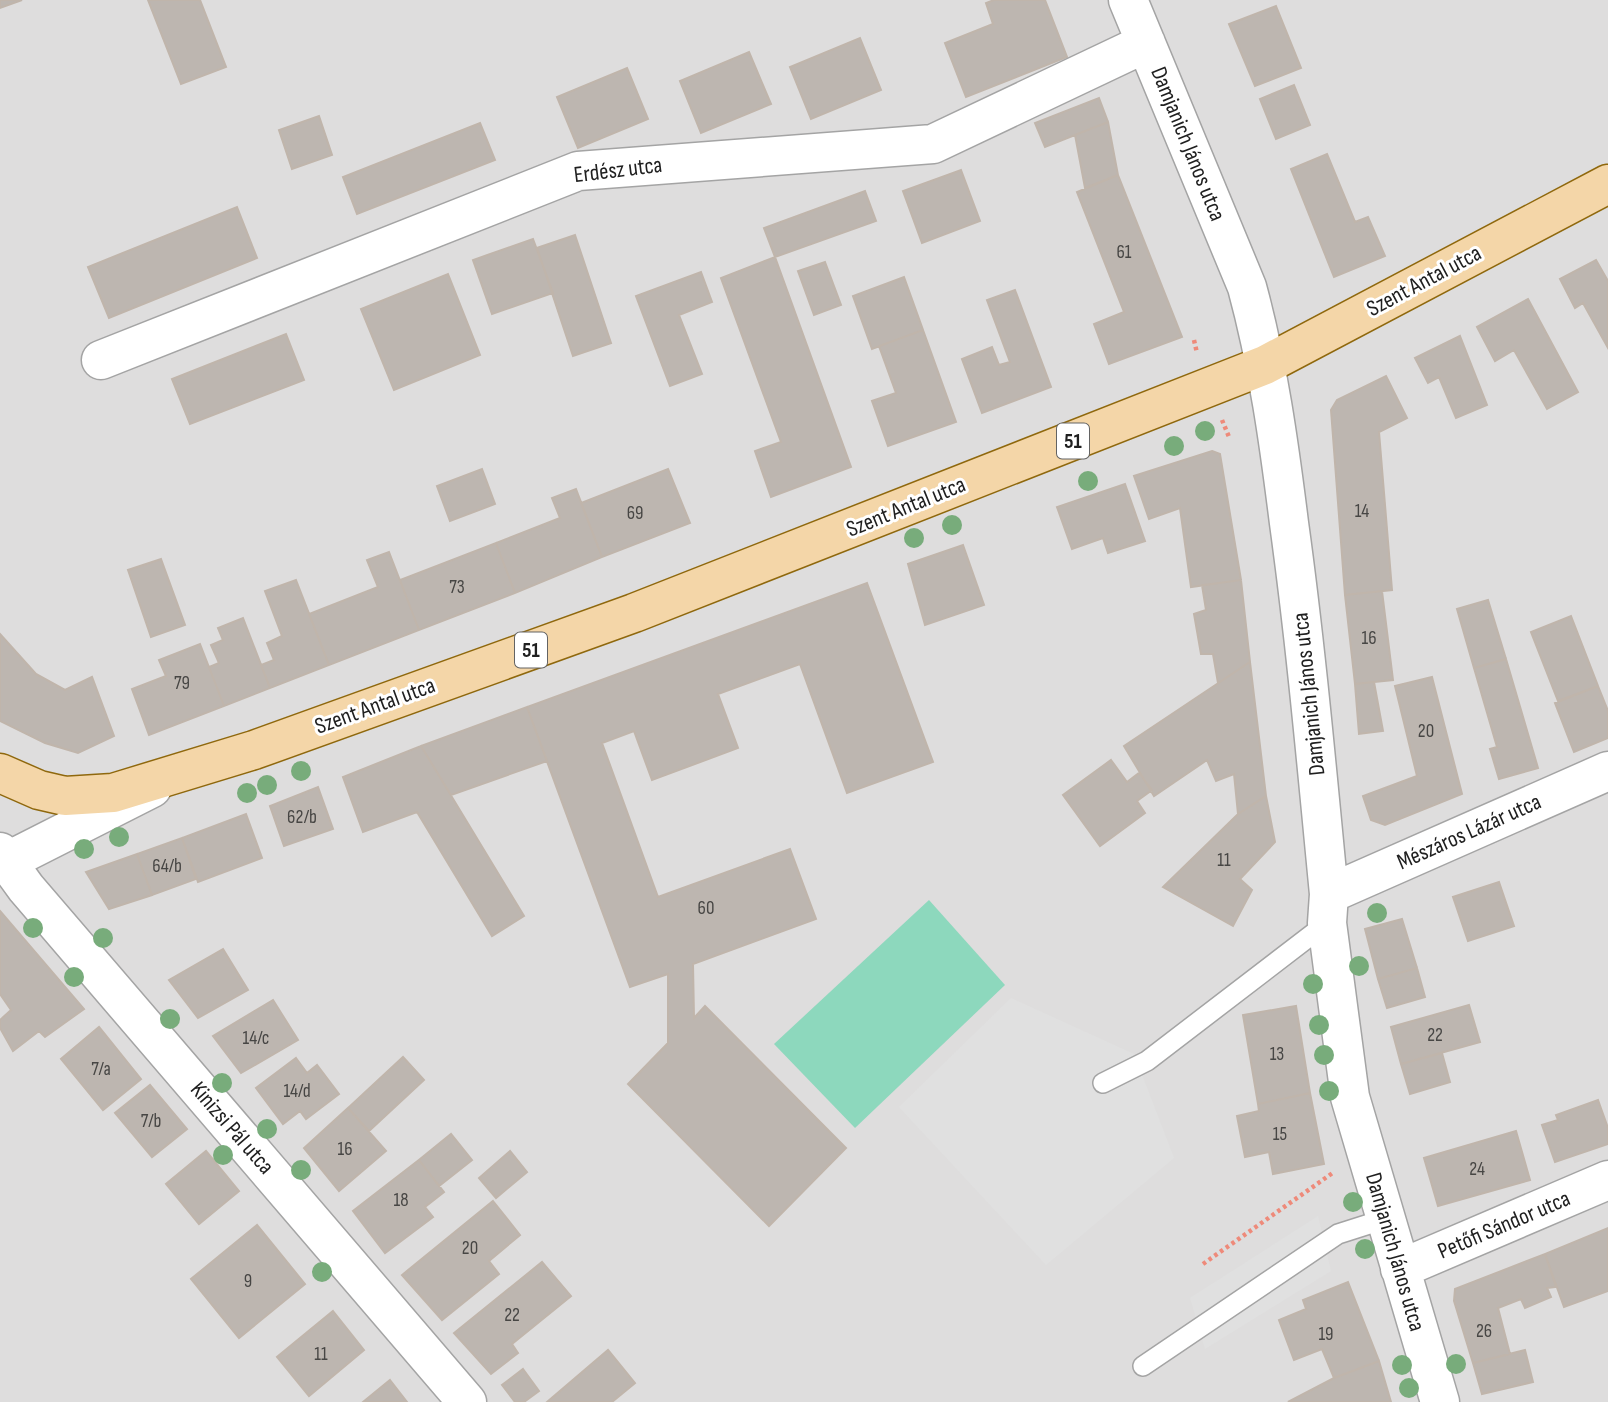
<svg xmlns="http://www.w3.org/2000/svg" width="1608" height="1402" font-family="'Sofia Sans Condensed',sans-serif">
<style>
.residential{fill:#dedddd}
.pitch{fill:#8dd8bd}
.parking{fill:#e0e0e0}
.building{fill:#bdb6b0;stroke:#c0b5ab;stroke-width:2}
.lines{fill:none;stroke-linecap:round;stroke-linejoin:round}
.lane-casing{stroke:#a4a4a4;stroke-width:22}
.street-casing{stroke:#a4a4a4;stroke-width:41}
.primary-casing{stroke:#8f680d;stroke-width:41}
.path{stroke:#ee8a7a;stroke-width:4.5;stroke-dasharray:3.5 3.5;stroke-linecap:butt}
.lane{stroke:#fff;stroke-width:19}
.street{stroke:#fff;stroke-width:38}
.primary{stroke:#f4d6a8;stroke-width:38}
.tree{fill:#78ac7b}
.labels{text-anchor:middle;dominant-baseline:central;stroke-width:6;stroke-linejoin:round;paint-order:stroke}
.number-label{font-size:19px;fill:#474644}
.shield{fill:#fff;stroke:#636363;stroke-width:2}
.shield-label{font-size:21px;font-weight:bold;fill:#202020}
.street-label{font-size:23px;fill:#202020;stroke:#fff}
</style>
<rect width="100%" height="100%" fill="#f0ede8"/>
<!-- residential -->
<path class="residential" d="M0,0H1608V1402H0Z"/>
<!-- pitch -->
<path class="pitch" d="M929,900L1005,985L855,1128L774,1044Z"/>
<!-- parking -->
<path class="parking" d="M1011,998L1134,1054L1174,1158L1046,1265L899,1107Z
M1318,1216L1331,1271L1205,1349L1190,1298Z"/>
<!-- building -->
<path class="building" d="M0,0H22L0,8Z
M148,0H200L226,67L181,84Z
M994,0H1045L1067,57L966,97L945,43L993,24L986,3Z
M1276,6L1301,68L1255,86L1229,24Z
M860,38L881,90L811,119L790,67Z
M749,52L771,104L701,133L680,81Z
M627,68L648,119L578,148L557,97Z
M1294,85L1310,125L1276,139L1260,99Z
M1099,98L1108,122L1045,147L1035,123Z
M319,116L332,155L292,169L279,130Z
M1108,122L1118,175L1085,188L1075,135Z
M480,123L495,160L357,214L343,177Z
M1327,154L1355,222L1368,217L1385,256L1334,277L1291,169Z
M961,170L980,221L922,243L903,191Z
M1118,175L1182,337L1109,364L1094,324L1124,312L1077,192Z
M865,191L876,221L775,257L764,228Z
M237,207L257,258L109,318L88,267Z
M575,235L611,343L573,356L537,248Z
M533,239L553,293L492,314L473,260Z
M775,257L851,467L771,497L755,451L781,442L721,278Z
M1596,260L1608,281V348L1583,303L1575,308L1560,279Z
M825,262L841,305L814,315L798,271Z
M701,272L712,302L679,315L702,374L670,386L636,296Z
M448,274L480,355L394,390L361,309Z
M904,277L923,330L872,349L853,296Z
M1015,290L1051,387L982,413L962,359L992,347L999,365L1010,362L987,300Z
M1528,299L1578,392L1547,409L1514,350L1495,361L1477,327Z
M923,330L956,422L888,446L872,401L896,393L879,346Z
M286,334L304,380L190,424L172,379Z
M1460,336L1487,405L1456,418L1439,377L1428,383L1415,358Z
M1386,376L1407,418L1379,432L1392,590L1345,595L1331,410L1337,400Z
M1212,451L1220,454L1241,580L1191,587L1180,508L1149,519L1134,476Z
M482,469L495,504L450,521L437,486Z
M668,469L690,523L602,557L581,503Z
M1125,484L1145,541L1108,553L1103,538L1072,549L1057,507Z
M576,489L602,557L515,593L496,543L560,518L552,498Z
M496,543L515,593L419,630L400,580Z
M963,545L984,605L925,625L908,564Z
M389,552L419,630L329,665L309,614L378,587L367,560Z
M161,559L185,625L151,637L128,570Z
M296,580L329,665L270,688L261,665L274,660L267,643L282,636L265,591Z
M1241,580L1250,662L1218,683L1213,654H1201L1194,614L1206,610L1202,585Z
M867,583L933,762L847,793L800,664L718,694L738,748L652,780L634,731L602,743L658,897L790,849L816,919L693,964L694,1018L705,1006L846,1148L769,1226L628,1084L668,1043V974L630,987L527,707Z
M1382,591L1393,680L1355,684L1345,595Z
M1488,600L1506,659L1474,668L1457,609Z
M1571,616L1598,686L1558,701L1531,632Z
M243,618L270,688L224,706L209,667L219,663L211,645L223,640L218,628Z
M0,634L36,674L65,690L92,677L114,736L78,753L45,743L0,721Z
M200,644L224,706L149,735L132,689L166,676L159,660Z
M1506,659L1538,768L1499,779L1490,749L1497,747L1474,668Z
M1250,662L1266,796L1238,814L1234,774L1216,781L1207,760L1154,796L1124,746Z
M1432,677L1462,794L1385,825L1371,820L1363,796L1417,776L1395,686Z
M1374,682L1383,731L1359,734L1355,684Z
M1598,686L1608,711V738L1574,752L1555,703Z
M527,707L547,761L451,795L421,746Z
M421,746L524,916L492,936L417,812L363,832L343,777Z
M1111,760L1127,782L1139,773L1152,790L1137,801L1145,813L1100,846L1063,795Z
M318,787L333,829L284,846L270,806Z
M1266,796L1275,842L1240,879L1252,890L1233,926L1163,887L1238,814Z
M246,814L262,858L198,882L182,838Z
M182,838L196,879L152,895L137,854Z
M137,854L152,895L109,909L86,872Z
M1499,882L1514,926L1468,941L1453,897Z
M0,911L84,1009L45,1037L39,1031L13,1051L0,1028V1020L11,1010L0,994Z
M1402,919L1417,968L1378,979L1365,929Z
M223,949L248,990L198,1018L169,980Z
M1417,968L1425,997L1387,1008L1378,979Z
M273,1000L298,1040L241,1073L213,1036Z
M1469,1005L1480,1042L1401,1064L1391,1027Z
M1296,1006L1310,1093L1258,1104L1243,1015Z
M99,1027L141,1079L103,1110L61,1059Z
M1442,1053L1450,1082L1410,1094L1401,1064Z
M403,1057L424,1080L369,1131L348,1108Z
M296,1058L307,1073L317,1065L339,1094L306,1119L300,1111L283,1124L256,1088Z
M150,1085L187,1129L152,1157L115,1113Z
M1310,1093L1324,1164L1273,1174L1269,1152L1245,1157L1237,1116L1259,1111L1258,1104Z
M1598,1100L1608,1128V1144L1555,1162L1542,1125L1558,1120L1556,1115Z
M348,1108L386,1151L339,1191L304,1148Z
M1516,1131L1530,1180L1438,1206L1424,1158Z
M451,1134L472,1160L439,1186L419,1160Z
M206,1151L239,1191L199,1224L166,1184Z
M510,1151L527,1172L496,1198L479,1178Z
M419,1160L444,1192L425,1207L433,1217L385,1253L353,1211Z
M493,1201L520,1235L489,1261L499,1274L442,1320L402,1275Z
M257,1225L305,1284L239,1338L191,1279Z
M1608,1228V1291L1564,1307L1545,1254Z
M1545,1254L1556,1287L1547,1288L1551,1297L1525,1308L1521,1299L1498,1308L1510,1354L1473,1363L1454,1301L1455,1289Z
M542,1262L571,1296L512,1344L518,1353L491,1374L454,1333Z
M1348,1282L1379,1361L1334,1378L1322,1349L1294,1360L1279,1320L1306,1309L1303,1300Z
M333,1311L364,1350L309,1396L277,1357Z
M608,1350L635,1383L612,1402H547Z
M1525,1350L1533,1382L1482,1394L1473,1363Z
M1379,1361L1391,1402H1288L1334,1378Z
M523,1369L539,1391L524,1402H515L502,1385Z
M390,1380L407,1402H363Z"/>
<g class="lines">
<defs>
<path id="lane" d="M1103,1083L1147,1061L1327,923
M1143,1366L1338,1234L1385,1219"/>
<path id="street" d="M1128,0L1247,287C1268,364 1279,443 1289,523C1306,646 1317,770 1329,894L1327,923L1350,1097L1440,1402
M101,360L578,171L933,144L1146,43
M0,852L26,888L467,1402
M0,865L152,788
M1329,894L1608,771
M1400,1269L1608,1180"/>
<path id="primary" d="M0,773L39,790L65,796L113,793L254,750L634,613L1265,365L1608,184"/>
</defs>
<!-- lane casing -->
<use href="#lane" class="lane-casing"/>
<!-- street casing -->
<use href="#street" class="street-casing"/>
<!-- primary casing -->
<use href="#primary" class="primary-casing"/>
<!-- path -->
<path class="path" d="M1194,340L1197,353
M1222,420L1229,437
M1203,1264L1334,1172"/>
<!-- lane -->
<use href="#lane" class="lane"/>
<!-- street -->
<use href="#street" class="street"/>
<!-- primary -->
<use href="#primary" class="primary"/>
</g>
<!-- trees -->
<g class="tree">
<circle cx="1205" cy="431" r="10"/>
<circle cx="1174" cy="446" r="10"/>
<circle cx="1088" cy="481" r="10"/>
<circle cx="952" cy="525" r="10"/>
<circle cx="914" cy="538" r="10"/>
<circle cx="301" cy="771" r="10"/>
<circle cx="267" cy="785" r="10"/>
<circle cx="247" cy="793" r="10"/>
<circle cx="119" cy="837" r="10"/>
<circle cx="84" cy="849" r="10"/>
<circle cx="1377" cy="913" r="10"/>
<circle cx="33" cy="928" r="10"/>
<circle cx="103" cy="938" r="10"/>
<circle cx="1359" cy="966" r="10"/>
<circle cx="74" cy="977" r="10"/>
<circle cx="1313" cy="984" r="10"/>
<circle cx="170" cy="1019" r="10"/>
<circle cx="1319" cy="1025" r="10"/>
<circle cx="1324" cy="1055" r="10"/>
<circle cx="222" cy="1083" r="10"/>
<circle cx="1329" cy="1091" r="10"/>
<circle cx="267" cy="1129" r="10"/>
<circle cx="223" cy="1155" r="10"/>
<circle cx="301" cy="1170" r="10"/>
<circle cx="1353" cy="1202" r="10"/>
<circle cx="1365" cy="1249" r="10"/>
<circle cx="322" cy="1272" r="10"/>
<circle cx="1456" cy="1364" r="10"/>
<circle cx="1402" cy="1365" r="10"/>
<circle cx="1409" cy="1388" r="10"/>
</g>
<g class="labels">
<!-- number labels -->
<g class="number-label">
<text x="1124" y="252">61</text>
<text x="1362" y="511">14</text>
<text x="635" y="513">69</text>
<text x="457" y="587">73</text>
<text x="1369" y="638">16</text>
<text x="182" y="683">79</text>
<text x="1426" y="731">20</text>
<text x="302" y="817">62/b</text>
<text x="1224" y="860">11</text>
<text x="167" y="866">64/b</text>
<text x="706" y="908">60</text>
<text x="1435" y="1035">22</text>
<text x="256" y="1038">14/c</text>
<text x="1277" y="1054">13</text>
<text x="101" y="1069">7/a</text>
<text x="297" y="1091">14/d</text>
<text x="151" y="1121">7/b</text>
<text x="1280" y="1134">15</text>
<text x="345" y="1149">16</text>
<text x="1477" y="1169">24</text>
<text x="401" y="1200">18</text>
<text x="470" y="1248">20</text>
<text x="248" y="1281">9</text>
<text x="512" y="1315">22</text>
<text x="1484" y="1331">26</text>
<text x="1326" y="1334">19</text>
<text x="321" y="1354">11</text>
</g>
<!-- shield labels -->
<g class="shield">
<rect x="1057" y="423.5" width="32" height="35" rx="5"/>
<rect x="515" y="632.5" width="32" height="35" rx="5"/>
</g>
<g class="shield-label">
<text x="1073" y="441">51</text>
<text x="531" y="650">51</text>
</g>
<!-- street labels -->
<g class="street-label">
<text transform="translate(1188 144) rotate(68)">Damjanich János utca</text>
<text transform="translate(618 170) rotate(-7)">Erdész utca</text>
<text transform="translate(1424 281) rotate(-28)">Szent Antal utca</text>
<text transform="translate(906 507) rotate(-22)">Szent Antal utca</text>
<text transform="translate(1309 694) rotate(-96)">Damjanich János utca</text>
<text transform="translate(375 706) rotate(-20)">Szent Antal utca</text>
<text transform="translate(1469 832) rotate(-24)">Mészáros Lázár utca</text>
<text transform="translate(232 1128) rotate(49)">Kinizsi Pál utca</text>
<text transform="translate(1504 1225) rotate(-23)">Petőfi Sándor utca</text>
<text transform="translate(1395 1252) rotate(74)">Damjanich János utca</text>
</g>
</g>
</svg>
